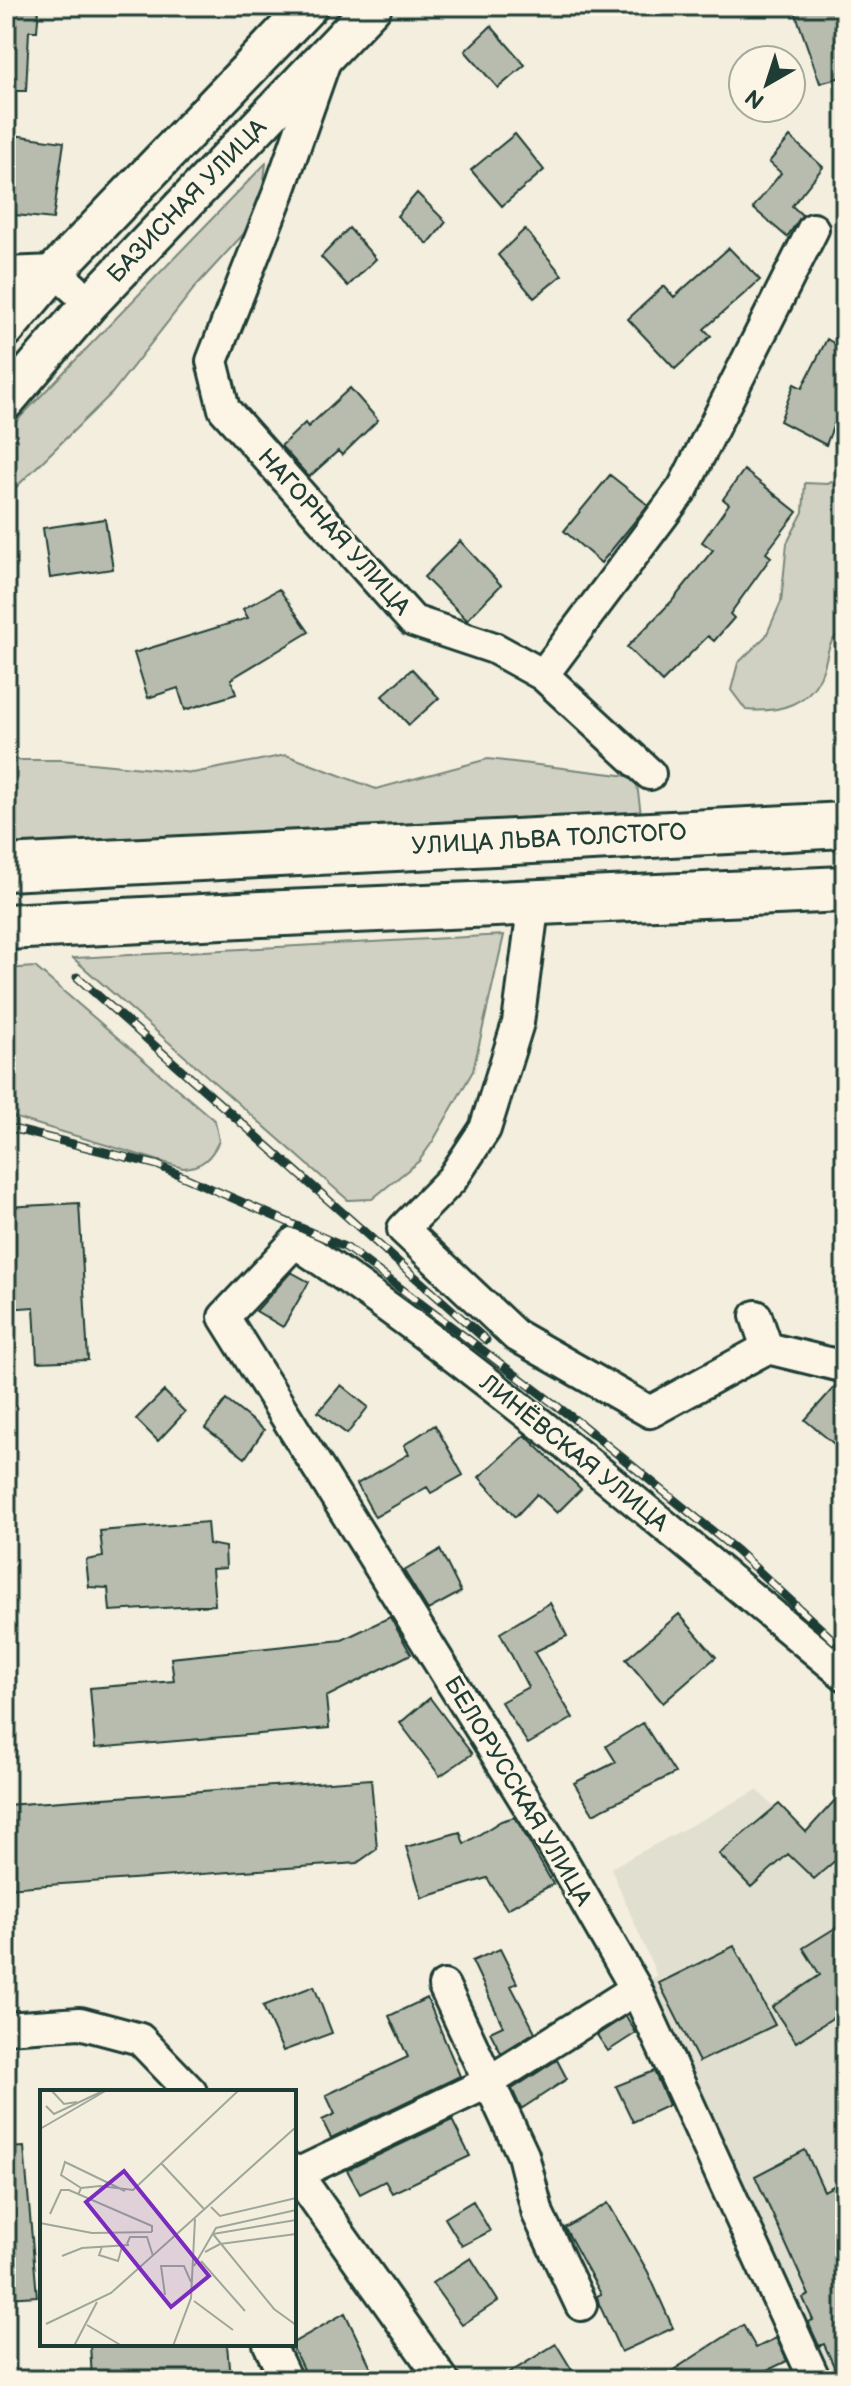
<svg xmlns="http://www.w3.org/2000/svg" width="851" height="2386" font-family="'Balsamiq Sans',sans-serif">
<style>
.built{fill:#e1dfd0}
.green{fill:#d0d1c2;stroke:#78877b;stroke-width:2}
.building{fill:#b8bcae;stroke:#1f3d34;stroke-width:2}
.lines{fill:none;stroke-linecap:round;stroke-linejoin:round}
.minor-casing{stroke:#1f3d34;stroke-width:36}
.tertiary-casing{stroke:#1f3d34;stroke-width:42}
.primary-casing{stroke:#1f3d34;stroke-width:50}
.minor{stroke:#fcf5e5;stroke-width:30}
.tertiary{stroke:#fcf5e5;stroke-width:36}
.primary{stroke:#fcf5e5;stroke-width:44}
.rail-casing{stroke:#1f3d34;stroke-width:9}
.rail{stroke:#fcf5e5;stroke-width:6;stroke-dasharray:18;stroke-linecap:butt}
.primary-bridge-casing{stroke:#1f3d34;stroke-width:50;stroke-linecap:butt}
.primary-bridge{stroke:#fcf5e5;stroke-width:44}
.labels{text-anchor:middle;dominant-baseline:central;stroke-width:6;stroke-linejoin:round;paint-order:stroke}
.street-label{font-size:24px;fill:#1f3d34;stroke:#fcf5e5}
.inset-road{fill:none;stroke:#9ea79a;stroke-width:2}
.view{fill:#7b2cbf;fill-opacity:0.15;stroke:#7b2cbf;stroke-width:4}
.inset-edge{fill:none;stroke:#1f3d34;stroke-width:4}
</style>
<rect width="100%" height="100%" fill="#f3eede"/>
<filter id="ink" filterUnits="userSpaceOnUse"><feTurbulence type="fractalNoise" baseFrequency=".0125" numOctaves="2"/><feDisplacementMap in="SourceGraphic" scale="16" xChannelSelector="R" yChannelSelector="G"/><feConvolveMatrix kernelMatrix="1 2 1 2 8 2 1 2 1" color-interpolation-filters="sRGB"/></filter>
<g filter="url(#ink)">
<!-- built -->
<path class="built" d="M757,1790L845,1880V2380H826L645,1981L657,1976L611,1868Z"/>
<!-- green -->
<path class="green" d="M266,163L260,216L196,286L112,393L6,497V432Z
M845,475V627C824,647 831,646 823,670C811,705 778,713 746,710L731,690L738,663L766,636L781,602L787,543L803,512L805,483L828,484Z
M286,755L376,789L488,759L636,777L642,822L6,852V760H61L193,773Z
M504,935L473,1071L433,1141L419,1161L372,1199L348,1200L73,958Z
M35,967L215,1121L219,1141C211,1158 202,1167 183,1168L6,1115V969Z"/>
<!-- building -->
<path class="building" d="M6,6H39L37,31H29L26,91H6Z
M793,6H845V76L820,83Z
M491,26L525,65L498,88L465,51Z
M6,134L64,142L53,219L6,214Z
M515,134L544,170L502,206L471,170Z
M790,137L823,167L792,206L802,215L787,237L753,208L781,173L769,162Z
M417,193L446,222L428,244L397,216Z
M349,228L376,259L348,286L321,257Z
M525,229L562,275L534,298L498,255Z
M729,248L760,280L704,329L711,336L675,369L628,319L664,286L674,297Z
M827,339L845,350V395L826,445L780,421L794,384L802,388Z
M350,388L378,420L342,455L338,451L309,477L281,446L305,423L308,427Z
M744,470L797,512L766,553L771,557L730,614L734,618L714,641L708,636L662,682L627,647L672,601L713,550L702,542L729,504L723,499Z
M610,475L648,505L601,563L564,531Z
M105,519L113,569L50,578L43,528Z
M460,541L501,585L467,620L424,577Z
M279,589L309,632L231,679L236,694L185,710L178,688L148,698L134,653L248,618L243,609Z
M412,669L439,698L409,725L382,696Z
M79,1203L88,1360L37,1362L34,1307L6,1309V1207Z
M291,1272L309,1282L283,1327L256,1311Z
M837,1384H845V1453L805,1420Z
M341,1385L368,1407L347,1434L318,1412Z
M164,1391L185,1412L158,1441L136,1419Z
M226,1400L264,1430L245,1458L205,1428Z
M435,1425L463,1475L431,1493L427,1487L375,1517L357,1484L409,1454L404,1445Z
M525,1435L581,1489L557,1513L537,1494L515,1517L479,1477Z
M207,1522L209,1544L225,1547L226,1568L212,1569L215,1605L110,1611L108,1588L89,1587L86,1560L103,1557L100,1531Z
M440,1550L461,1592L428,1610L404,1571Z
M550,1603L567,1636L534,1652L573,1718L528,1744L501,1702L528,1687L500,1633Z
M679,1614L716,1657L663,1703L626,1659Z
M390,1617L411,1654L326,1697L329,1728L95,1748L90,1688L174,1681L171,1658L342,1640Z
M430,1698L472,1754L440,1776L400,1723Z
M643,1723L675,1773L593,1814L574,1783L616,1762L606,1746Z
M371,1779L377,1849L357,1863L6,1888V1805Z
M845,1789V1852L814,1879L788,1854L751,1887L719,1854L779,1804L806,1832Z
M515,1817L553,1884L507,1909L487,1878L422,1898L406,1847L460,1832L464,1844L501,1821Z
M845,1922V2015L843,2011L796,2042L772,2007L820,1975L803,1948Z
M734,1946L775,2025L699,2062L659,1983Z
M500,1949L517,1983L511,1986L535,2032L501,2053L490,2032L503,2026L472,1961Z
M314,1986L332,2033L283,2051L263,2006Z
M427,1998L460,2076L331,2138L322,2120L335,2114L326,2095L408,2057L389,2016Z
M626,2016L636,2033L608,2051L597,2035Z
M557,2060L567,2079L521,2109L512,2089Z
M654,2071L669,2105L633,2122L616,2086Z
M452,2120L470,2156L392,2193L385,2181L360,2194L347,2170Z
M24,2147L37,2296L6,2298V2148Z
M805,2150L824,2191L845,2180V2380H840L824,2344L819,2346L808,2322L813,2320L803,2298L809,2295L755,2176Z
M473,2201L490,2231L462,2246L445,2218Z
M608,2203L648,2272L673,2328L621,2352L599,2304L597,2296L601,2294L565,2228Z
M471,2258L498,2301L462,2325L432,2283Z
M345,2313L377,2380H308L291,2344Z
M743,2325L756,2348L776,2338L787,2361L747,2380H658Z
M90,2344H227L230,2380H92Z
M556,2344L578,2380H498Z"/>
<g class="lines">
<defs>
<path id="minor" d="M326,58L278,194L212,361L224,409L413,621L494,648L543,675L683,488L813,229
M6,273L55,271L90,303
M543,675L650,774
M534,901L518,1023L485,1129L452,1179L403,1229L515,1335L650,1412L767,1348
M756,1316L767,1348L845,1367
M444,1986L523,2155L538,2214L581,2305
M6,2028L80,2023L140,2039L191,2092
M294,2170L443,2380
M299,2173L487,2083L636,1989
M269,2344L286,2380
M815,2380L636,1989L555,1848L224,1317L295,1242C488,1372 665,1527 845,1675"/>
<path id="tertiary" d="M6,329L55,271L309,6
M6,401L90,303L373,6"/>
<path id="primary" d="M6,868L845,825
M261,914L845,889"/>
</defs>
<!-- minor casing -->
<use href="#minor" class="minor-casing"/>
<!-- tertiary casing -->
<use href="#tertiary" class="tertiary-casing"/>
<!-- primary casing -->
<use href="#primary" class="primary-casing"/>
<!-- minor -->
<use href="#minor" class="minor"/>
<!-- tertiary -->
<use href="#tertiary" class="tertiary"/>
<!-- primary -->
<use href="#primary" class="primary"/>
<defs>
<path id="rail" d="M77,977L486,1340
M6,1127L157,1165L347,1248L582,1425L737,1551L845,1651"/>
</defs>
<!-- rail casing -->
<use href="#rail" class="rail-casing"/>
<!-- rail -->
<use href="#rail" class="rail"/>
<defs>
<path id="primary-bridge" d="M6,927L261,914"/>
</defs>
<!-- primary-bridge casing -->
<use href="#primary-bridge" class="primary-bridge-casing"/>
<!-- primary-bridge -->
<use href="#primary-bridge" class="primary-bridge"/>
</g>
</g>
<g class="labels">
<!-- street labels -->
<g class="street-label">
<text transform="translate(187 201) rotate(-46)">БАЗИСНАЯ УЛИЦА</text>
<text transform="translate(334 532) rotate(48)">НАГОРНАЯ УЛИЦА</text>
<text transform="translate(549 839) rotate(-3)">УЛИЦА ЛЬВА ТОЛСТОГО</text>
<text transform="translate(574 1453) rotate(39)">ЛИНЁВСКАЯ УЛИЦА</text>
<text transform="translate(518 1791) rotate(59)">БЕЛОРУССКАЯ УЛИЦА</text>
</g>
</g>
<!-- overview -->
<g transform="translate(40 2090)">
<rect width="256" height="256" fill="#f3eede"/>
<path class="inset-road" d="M11,0L24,14L37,12M6,16L14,24L65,0M0,39L67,0M121,73L164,119M41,98L21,85L25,72L85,101M38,105L41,98L60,96L93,100L199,0M171,117L180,126L256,108M10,124L21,100H29L112,136V142M0,133L52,143L112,142M173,144L234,219L256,235M173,144L256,130M87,154L90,147H107L113,166M62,157L59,165L78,171L82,157M165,162L180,154L256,144M22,166L42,158L89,155M161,171L205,221M154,176L176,138L256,120M125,205L121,176H144L151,192M154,211L193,240M6,234L71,203L256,37M47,235L82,256M34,256L57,212M133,256L151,208L155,129"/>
<path class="view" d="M84,81L169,186L131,217L46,112Z"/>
<rect width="256" height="256" class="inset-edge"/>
</g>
<!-- margin -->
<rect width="851" height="2386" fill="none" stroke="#fcf5e5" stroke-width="32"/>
<rect x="16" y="16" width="819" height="2354" fill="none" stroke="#1f3d34" stroke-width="3" filter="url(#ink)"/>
<!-- north arrow -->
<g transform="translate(767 84) rotate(219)"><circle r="38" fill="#fcf5e5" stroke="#a4ab9e" stroke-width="2"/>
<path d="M0-6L14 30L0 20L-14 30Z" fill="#1f3d34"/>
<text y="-12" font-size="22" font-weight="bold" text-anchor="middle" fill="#1f3d34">N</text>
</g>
</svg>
